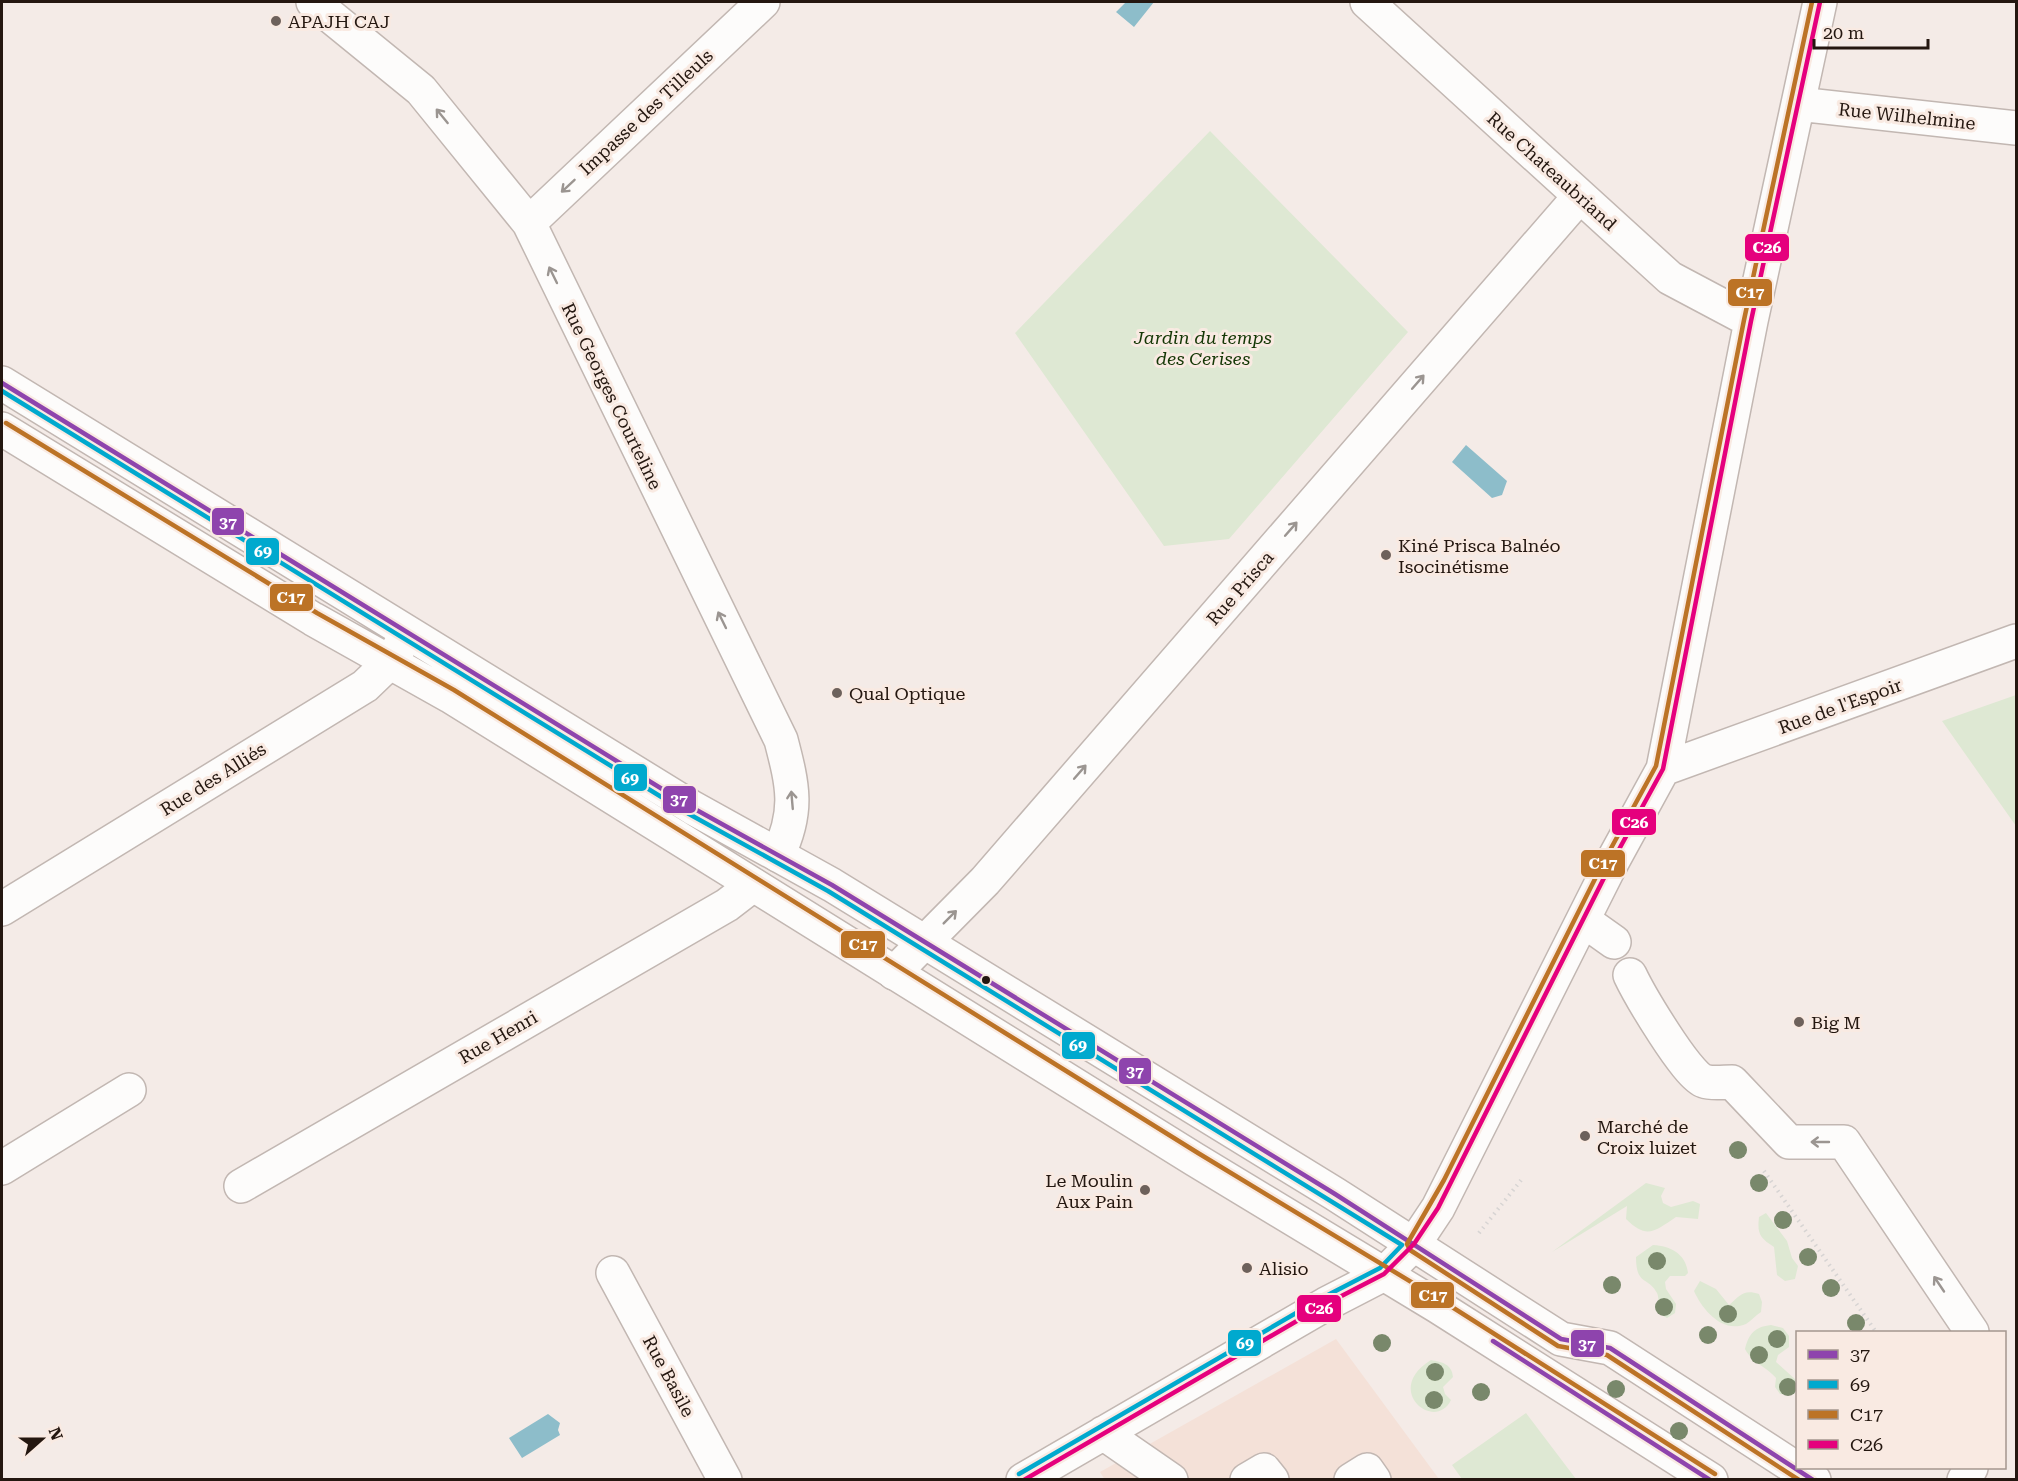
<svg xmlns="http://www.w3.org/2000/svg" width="2018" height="1481" font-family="'Roboto Serif',serif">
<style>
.built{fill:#f4e1d8}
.green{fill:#dee8d3}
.water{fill:#8dbdca}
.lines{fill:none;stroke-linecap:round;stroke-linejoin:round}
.minor-casing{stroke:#c2b7b2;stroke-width:36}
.major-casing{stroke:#c2b7b2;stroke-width:36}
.path{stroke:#d7d4d3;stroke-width:4;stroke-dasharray:1.5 4.5;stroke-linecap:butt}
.minor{stroke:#fdfcfb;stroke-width:33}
.major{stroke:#fdfcfb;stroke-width:33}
.bus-1-casing{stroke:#f9eae2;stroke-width:9}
.bus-2-casing{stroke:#f9eae2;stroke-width:9}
.bus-3-casing{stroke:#f9eae2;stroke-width:9}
.bus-4-casing{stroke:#f9eae2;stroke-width:9}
.bus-1{stroke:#8e44ad;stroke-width:4.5}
.bus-2{stroke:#00a9ce;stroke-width:4.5}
.bus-3{stroke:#bc7326;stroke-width:4.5}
.bus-4{stroke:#e5007d;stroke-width:4.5}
.tree{fill:#79886b}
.oneway{stroke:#9b9591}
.poi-dot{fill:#6d615b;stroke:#f9eae2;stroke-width:2}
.bus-dot{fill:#241710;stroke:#f9eae2;stroke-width:2}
.labels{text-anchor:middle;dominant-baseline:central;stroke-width:6;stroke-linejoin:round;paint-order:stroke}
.poi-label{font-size:18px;fill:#241710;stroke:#f9eae2;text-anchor:start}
.street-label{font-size:18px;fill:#241710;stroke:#f9eae2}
.park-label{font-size:18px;font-style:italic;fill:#143705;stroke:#f9eae2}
.line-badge{stroke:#f9eae2;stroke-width:2}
.badge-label{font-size:16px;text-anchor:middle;font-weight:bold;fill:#fff}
</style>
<rect width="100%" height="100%" fill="#f4ebe7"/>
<!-- built -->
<path class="built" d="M1336,1339L1439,1479L1105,1480L1100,1472Z"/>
<!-- green -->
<path class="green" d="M1210,131L1408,332L1229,539L1164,546L1015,333Z
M2016,695V826L1942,721Z
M1646,1183L1665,1188L1661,1196L1663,1203L1671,1207L1693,1201L1700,1204L1698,1219L1676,1217C1655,1231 1647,1240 1626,1219L1627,1206L1552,1252Z
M1766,1213L1787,1241L1792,1258L1798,1266L1795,1279L1785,1281L1777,1275L1774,1247C1760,1238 1757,1234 1759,1217Z
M1653,1245C1671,1246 1686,1254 1688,1273L1685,1276H1670L1665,1282L1666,1289L1676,1304L1675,1313L1667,1318L1658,1313C1657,1306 1660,1300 1657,1293C1648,1276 1636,1286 1636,1257Z
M1700,1281L1716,1289L1729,1305C1740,1296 1743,1289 1759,1294L1762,1302L1761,1312C1756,1315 1751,1321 1746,1324C1722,1334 1702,1309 1694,1291Z
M1771,1325L1783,1328L1789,1336V1347L1778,1355L1776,1362L1796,1380L1797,1391L1790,1395L1780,1394L1775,1387L1776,1378C1766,1366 1753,1364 1745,1349C1749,1333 1755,1327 1771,1325Z
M1431,1360C1442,1362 1452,1364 1453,1377L1443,1387L1445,1394L1451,1400C1435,1433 1382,1390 1431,1360Z
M1526,1413L1576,1479H1462L1452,1465Z"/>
<!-- water -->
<path class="water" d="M1126,2H1154L1134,27L1116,12Z
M1466,445L1507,481L1502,495L1492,498L1452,462Z
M548,1414L560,1423L558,1430L560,1435L522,1458L509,1438Z"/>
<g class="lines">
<defs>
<path id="minor" d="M313,2L421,90L529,223L781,740C793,786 799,811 778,855
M1367,2L1670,278L1751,321
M1798,104L2016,128
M529,223L763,2
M1663,769L2016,641
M2,909L365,686L390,662L404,639
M1583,920L1614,942
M894,973L985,881L1579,197
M1630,975C1639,994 1687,1076 1704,1081C1712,1084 1724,1082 1732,1082L1789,1142H1844L1972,1332
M2,1168L129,1090
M241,1186L727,905L753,885
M613,1273L725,1480
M1103,1433L1171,1480
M1023,1480L1326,1304L1384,1274L1414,1244L1438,1208L1611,864L1663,769L1751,321L1820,2
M1247,1480L1264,1470L1272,1480
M1351,1480L1367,1470L1374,1480
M1964,1480L1971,1468"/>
<path id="major" d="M2,383L693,808L832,885L1335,1194L1561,1339L1610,1348L1814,1480
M2,429L313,619L450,696L1194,1159L1437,1306L1711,1480"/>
</defs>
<!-- minor casing -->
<use href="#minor" class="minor-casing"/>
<!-- major casing -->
<use href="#major" class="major-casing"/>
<!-- path -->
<path class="path" d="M1764,1171L1876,1332
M1479,1233L1522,1179"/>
<!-- minor -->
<use href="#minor" class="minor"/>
<!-- major -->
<use href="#major" class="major"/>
<defs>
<path id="bus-1" d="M2,383L693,808L832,885L1335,1194L1561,1339L1610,1348L1813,1480
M1493,1341L1710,1480"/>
<path id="bus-2" d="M2,391L689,814L828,891L1402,1245L1380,1268L1322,1298L1019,1474"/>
<path id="bus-3" d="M6,423L317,613L454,690L1198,1153L1441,1300L1715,1474
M1799,1480L1607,1355L1558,1346L1410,1250L1407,1244L1444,1180L1604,861L1656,766L1744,320L1812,2"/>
<path id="bus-4" d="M1024,1480L1326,1304L1384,1274L1414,1244L1438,1208L1611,864L1663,769L1751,321L1820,2"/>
</defs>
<!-- bus-1 casing -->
<use href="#bus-1" class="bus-1-casing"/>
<!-- bus-2 casing -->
<use href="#bus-2" class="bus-2-casing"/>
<!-- bus-3 casing -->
<use href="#bus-3" class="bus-3-casing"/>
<!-- bus-4 casing -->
<use href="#bus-4" class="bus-4-casing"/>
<!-- bus-1 -->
<use href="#bus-1" class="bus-1"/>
<!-- bus-2 -->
<use href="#bus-2" class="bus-2"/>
<!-- bus-3 -->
<use href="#bus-3" class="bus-3"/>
<!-- bus-4 -->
<use href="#bus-4" class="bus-4"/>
</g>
<!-- trees -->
<g class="tree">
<circle cx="1738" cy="1150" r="9"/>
<circle cx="1759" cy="1183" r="9"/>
<circle cx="1783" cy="1220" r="9"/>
<circle cx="1808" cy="1257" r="9"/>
<circle cx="1657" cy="1261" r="9"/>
<circle cx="1612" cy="1285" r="9"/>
<circle cx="1831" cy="1288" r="9"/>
<circle cx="1664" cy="1307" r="9"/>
<circle cx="1728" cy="1314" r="9"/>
<circle cx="1856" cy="1323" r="9"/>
<circle cx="1708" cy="1335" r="9"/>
<circle cx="1777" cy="1339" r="9"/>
<circle cx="1382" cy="1343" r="9"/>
<circle cx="1759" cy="1355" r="9"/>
<circle cx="1435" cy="1372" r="9"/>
<circle cx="1788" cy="1387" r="9"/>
<circle cx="1616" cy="1389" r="9"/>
<circle cx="1481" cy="1392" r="9"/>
<circle cx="1434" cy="1400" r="9"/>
<circle cx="1679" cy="1431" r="9"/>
</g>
<!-- one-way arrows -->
<defs><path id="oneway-shaft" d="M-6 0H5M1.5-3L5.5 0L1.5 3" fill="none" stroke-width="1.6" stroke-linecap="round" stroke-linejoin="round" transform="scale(1.5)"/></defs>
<g class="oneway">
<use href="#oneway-shaft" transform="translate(442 116) rotate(-129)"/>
<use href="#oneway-shaft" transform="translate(568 186) rotate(137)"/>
<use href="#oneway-shaft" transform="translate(553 275) rotate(-116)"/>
<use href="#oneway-shaft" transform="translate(1418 382) rotate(-49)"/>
<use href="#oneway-shaft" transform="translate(1291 529) rotate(-49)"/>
<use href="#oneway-shaft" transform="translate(722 620) rotate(-116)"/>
<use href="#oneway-shaft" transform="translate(1080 772) rotate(-49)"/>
<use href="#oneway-shaft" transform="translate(792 800) rotate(-95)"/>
<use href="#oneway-shaft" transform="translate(950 917) rotate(-45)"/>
<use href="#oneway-shaft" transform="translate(1820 1142) rotate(-180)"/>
<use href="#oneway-shaft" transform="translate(1939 1284) rotate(-124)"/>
</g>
<!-- markers -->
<g class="poi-dot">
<circle cx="276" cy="21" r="6"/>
<circle cx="1386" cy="555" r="6"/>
<circle cx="837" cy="693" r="6"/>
<circle cx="1799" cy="1022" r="6"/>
<circle cx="1585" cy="1136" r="6"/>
<circle cx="1145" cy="1190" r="6"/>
<circle cx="1247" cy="1268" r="6"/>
</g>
<circle class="bus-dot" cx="986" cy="980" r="5"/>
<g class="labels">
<!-- poi labels -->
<g class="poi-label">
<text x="288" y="21">APAJH CAJ</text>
<text x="1398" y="545">Kiné Prisca Balnéo<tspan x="1398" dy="21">Isocinétisme</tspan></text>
<text x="849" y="693">Qual Optique</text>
<text x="1811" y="1022">Big M</text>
<text x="1597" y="1126">Marché de<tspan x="1597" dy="21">Croix luizet</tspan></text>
<text x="1133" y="1180" text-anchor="end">Le Moulin<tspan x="1133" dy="21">Aux Pain</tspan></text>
<text x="1259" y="1268">Alisio</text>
</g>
<!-- street labels -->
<g class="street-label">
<text transform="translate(646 112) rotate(-43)">Impasse des Tilleuls</text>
<text transform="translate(1907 116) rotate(6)">Rue Wilhelmine</text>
<text transform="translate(1552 171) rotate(42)">Rue Chateaubriand</text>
<text transform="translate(612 396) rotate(64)">Rue Georges Courteline</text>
<text transform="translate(1240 588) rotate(-49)">Rue Prisca</text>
<text transform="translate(1840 706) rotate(-20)">Rue de l'Espoir</text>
<text transform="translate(213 779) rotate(-32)">Rue des Alliés</text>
<text transform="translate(498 1037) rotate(-30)">Rue Henri</text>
<text transform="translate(669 1376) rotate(62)">Rue Basile</text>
</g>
<!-- park labels -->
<g class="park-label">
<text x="1203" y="337">Jardin du temps<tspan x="1203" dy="21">des Cerises</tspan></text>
</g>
</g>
<g class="line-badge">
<rect x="1744" y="233" width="46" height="29" rx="6" fill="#e5007d"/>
<rect x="1727" y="278" width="46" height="29" rx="6" fill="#bc7326"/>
<rect x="211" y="507" width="34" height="29" rx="6" fill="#8e44ad"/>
<rect x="245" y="537" width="35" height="29" rx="6" fill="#00a9ce"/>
<rect x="269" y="583" width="45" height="29" rx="6" fill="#bc7326"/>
<rect x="613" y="763" width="35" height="29" rx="6" fill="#00a9ce"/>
<rect x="662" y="785" width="35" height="29" rx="6" fill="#8e44ad"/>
<rect x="1611" y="808" width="46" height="28" rx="6" fill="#e5007d"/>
<rect x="1580" y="849" width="46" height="29" rx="6" fill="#bc7326"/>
<rect x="840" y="930" width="46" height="29" rx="6" fill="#bc7326"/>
<rect x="1061" y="1031" width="35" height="29" rx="6" fill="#00a9ce"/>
<rect x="1118" y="1057" width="34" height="28" rx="6" fill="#8e44ad"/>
<rect x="1410" y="1281" width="45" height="28" rx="6" fill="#bc7326"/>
<rect x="1296" y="1294" width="46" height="29" rx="6" fill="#e5007d"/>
<rect x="1227" y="1329" width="35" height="28" rx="6" fill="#00a9ce"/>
<rect x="1570" y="1329" width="35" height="29" rx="6" fill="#8e44ad"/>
</g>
<g class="badge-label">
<text x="1767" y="253">C26</text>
<text x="1750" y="298">C17</text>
<text x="228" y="528">37</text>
<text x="263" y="557">69</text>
<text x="291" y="603">C17</text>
<text x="630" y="784">69</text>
<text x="679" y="805">37</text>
<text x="1634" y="828">C26</text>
<text x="1603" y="869">C17</text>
<text x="863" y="950">C17</text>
<text x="1078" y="1051">69</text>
<text x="1135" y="1077">37</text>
<text x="1433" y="1301">C17</text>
<text x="1319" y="1314">C26</text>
<text x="1245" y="1349">69</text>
<text x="1587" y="1350">37</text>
</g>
<!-- border -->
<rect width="2018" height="1481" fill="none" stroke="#241710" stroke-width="6"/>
<!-- legend -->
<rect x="1796" y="1331" width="210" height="138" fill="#f9eae2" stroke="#a4968e" stroke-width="1.5"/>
<rect x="1808" y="1350" width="30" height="9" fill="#8e44ad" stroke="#a4968e" stroke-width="1.5"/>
<text x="1850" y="1361" font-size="18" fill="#241710">37</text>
<rect x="1808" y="1380" width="30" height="9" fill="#00a9ce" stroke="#a4968e" stroke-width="1.5"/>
<text x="1850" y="1391" font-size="18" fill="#241710">69</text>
<rect x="1808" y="1410" width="30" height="9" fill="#bc7326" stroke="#a4968e" stroke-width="1.5"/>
<text x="1850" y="1421" font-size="18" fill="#241710">C17</text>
<rect x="1808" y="1440" width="30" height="9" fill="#e5007d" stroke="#a4968e" stroke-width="1.5"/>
<text x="1850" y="1451" font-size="18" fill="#241710">C26</text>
<!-- north arrow -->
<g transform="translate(42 1439) rotate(69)" stroke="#f9eae2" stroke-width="4.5" paint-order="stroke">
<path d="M0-4.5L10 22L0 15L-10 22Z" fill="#241710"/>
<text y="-9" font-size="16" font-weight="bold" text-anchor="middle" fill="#241710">N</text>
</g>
<!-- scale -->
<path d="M1814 39v9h114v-9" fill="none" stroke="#241710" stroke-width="3"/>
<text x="1823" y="39" font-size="18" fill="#241710" stroke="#f9eae2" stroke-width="4.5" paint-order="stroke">20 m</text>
</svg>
